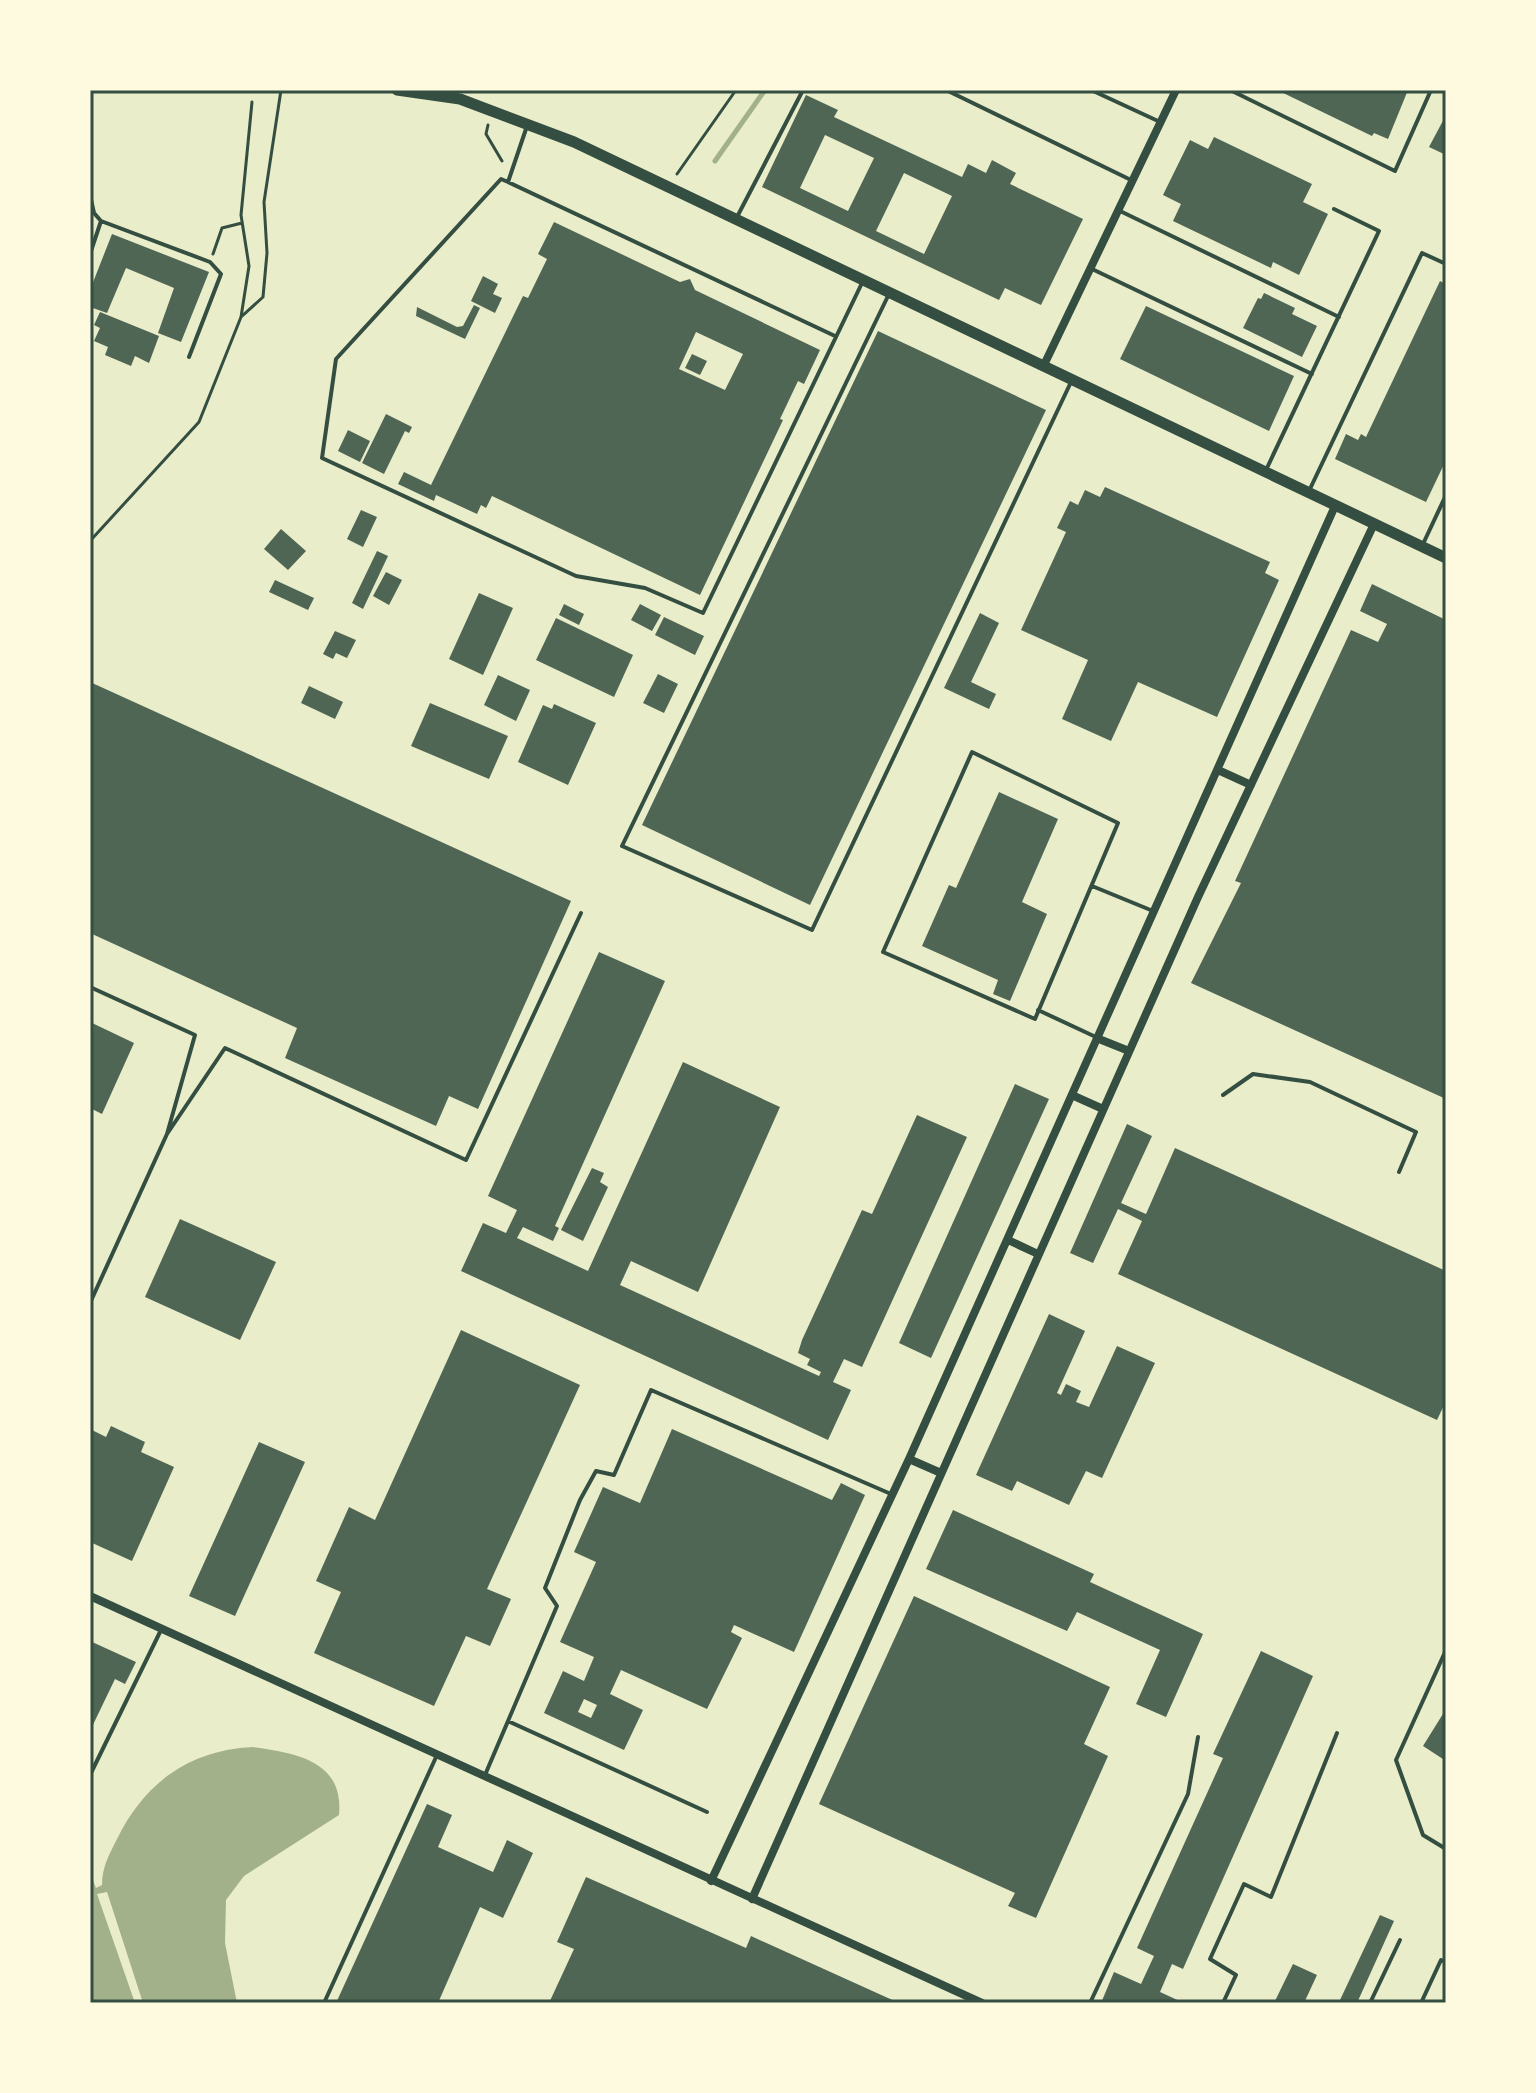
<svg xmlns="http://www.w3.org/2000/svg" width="1536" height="2093" font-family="'Times New Roman',serif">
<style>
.water{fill:#a3b18a}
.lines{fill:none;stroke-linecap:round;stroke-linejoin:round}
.stream{stroke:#a3b18a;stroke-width:5}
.building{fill:#4f6655;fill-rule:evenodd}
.path{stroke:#344e41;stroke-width:3}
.service{stroke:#344e41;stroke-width:4}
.minor{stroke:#344e41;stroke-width:8}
.tertiary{stroke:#344e41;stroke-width:11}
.neatline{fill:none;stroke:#344e41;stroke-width:3}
</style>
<rect width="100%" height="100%" fill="#e9edc9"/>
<!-- water -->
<path class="water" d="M253,1747C297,1753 344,1761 339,1815L244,1876L226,1900L225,1943L237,2003H143L107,1892L97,1894L135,2003H90V1882L92,1878L96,1888L102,1885C102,1867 109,1855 117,1839C145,1782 190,1750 253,1747Z"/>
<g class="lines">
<!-- stream -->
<path class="stream" d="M715,161L765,90"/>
</g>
<!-- building -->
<path class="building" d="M1277,90H1408L1388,139L1374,133L1372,136Z
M806,95L838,110L834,117L962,177L968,164L986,173L992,160L1016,173L1010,184L1083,219L1041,305L1005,288L999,300L762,187ZM825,135L874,158L848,211L800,188ZM904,173L952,196L924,254L876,231Z
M1446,115V155L1429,147Z
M1214,137L1312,184L1303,202L1328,214L1299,275L1273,262L1271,268L1173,221L1181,204L1163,195L1190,140L1208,149Z
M554,222L680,282L690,279L695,290L820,350L804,384L798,381L780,419L783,420L700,595L492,496L486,508L481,505L477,514L436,495L434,501L398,484L404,472L431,485L523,296L528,298L547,259L538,254ZM696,332L743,354L725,390L679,369Z
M112,234L209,272L181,342L158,333L174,288L126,268L107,313L90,307V290Z
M483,276L498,284L493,294L502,298L495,313L471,301Z
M1440,281L1446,284V460L1426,502L1335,459L1346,434L1358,440L1361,434L1366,437Z
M1264,293L1295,308L1292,314L1317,326L1302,357L1243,328L1258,298L1261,299Z
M474,305L480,308L465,339L416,316L417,307L457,327L463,326Z
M1146,306L1294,376L1269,431L1120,359Z
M100,312L159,336L149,363L135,356L131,366L105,355L108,347L94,341L100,328L94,325Z
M878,331L1046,410L810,905L642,825Z
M692,354L707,361L700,375L685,368Z
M386,414L412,427L409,433L405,431L384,474L362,463Z
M348,430L370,441L360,462L338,451Z
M1105,487L1270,562L1265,573L1279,580L1217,717L1138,682L1111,741L1062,719L1088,660L1021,630L1066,532L1057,528L1070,501L1078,505L1085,490L1100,497Z
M361,510L377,517L363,547L347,539Z
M281,529L306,551L288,570L264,549Z
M377,551L388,556L363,609L352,603Z
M386,572L402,580L389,605L373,596Z
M275,580L314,598L308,610L269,592Z
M1372,584L1446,620V1099L1191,983L1241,883L1235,881L1351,630L1378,642L1387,624L1360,611Z
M479,593L513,608L483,675L449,659Z
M564,604L584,614L579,625L559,615Z
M640,604L661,615L652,631L631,620Z
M980,613L999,623L971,682L996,694L989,709L944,688Z
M664,617L704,636L695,655L655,635Z
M556,618L633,655L614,697L536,660Z
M335,631L356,640L347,658L336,653L333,659L323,654Z
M658,674L678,684L664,713L643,703Z
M498,675L530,690L516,721L484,705Z
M90,682L571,901L478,1109L449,1096L436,1126L285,1058L297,1028L90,933Z
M309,686L343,702L335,719L301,703Z
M430,703L508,736L489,779L411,746Z
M554,704L596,723L568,785L518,762L543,705L552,709Z
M999,792L1058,819L1022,902L1047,914L1010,1001L993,994L998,980L922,946L949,885L956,888Z
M599,952L665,981L555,1226L559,1228L553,1241L523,1227L517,1238L588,1271L683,1062L780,1107L698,1292L631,1261L620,1285L819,1376L821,1372L807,1365L810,1359L798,1353L802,1340L862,1210L872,1214L917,1115L967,1137L862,1367L844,1359L833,1382L851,1390L828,1440L461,1271L483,1223L506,1233L517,1210L488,1196Z
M90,1022L134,1043L102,1114L90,1108Z
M1015,1084L1049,1099L931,1358L899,1343Z
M1127,1124L1152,1136L1121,1203L1146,1214L1175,1148L1446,1271V1401L1437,1420L1118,1274L1142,1221L1118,1209L1093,1263L1070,1253Z
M592,1168L604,1173L600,1182L608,1187L583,1241L561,1230Z
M180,1219L276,1262L240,1340L145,1297Z
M1049,1314L1085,1331L1057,1393L1061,1395L1066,1384L1081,1391L1076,1402L1089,1407L1117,1346L1155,1363L1102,1478L1086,1471L1069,1505L1017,1481L1012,1491L976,1475Z
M461,1330L580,1385L487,1589L511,1599L490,1646L466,1636L434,1706L314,1653L341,1592L316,1581L349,1507L375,1520Z
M111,1426L145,1442L141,1452L174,1467L132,1561L90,1542V1429L106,1437Z
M672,1429L832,1500L841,1483L865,1495L794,1652L734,1625L731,1632L742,1638L707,1709L621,1670L610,1694L643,1710L624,1750L544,1713L563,1671L584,1681L594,1657L560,1642L596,1562L574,1552L603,1487L640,1503ZM584,1699L597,1705L591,1718L578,1712Z
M259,1442L305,1462L235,1616L189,1596Z
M953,1510L1094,1574L1090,1582L1203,1634L1166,1717L1136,1704L1160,1650L1077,1612L1067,1631L926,1569Z
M914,1596L1110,1687L1084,1744L1108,1756L1036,1918L1008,1906L1015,1893L819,1804Z
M90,1641L136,1662L125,1684L115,1679L90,1731Z
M1261,1651L1313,1676L1183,1969L1172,1964L1160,1992L1184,2003H1101L1114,1972L1141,1984L1154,1956L1137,1948L1223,1758L1213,1754Z
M1446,1709V1761L1423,1746Z
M427,1804L452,1815L438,1847L493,1872L507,1840L533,1853L503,1918L480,1907L438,2003H336Z
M586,1877L746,1948L751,1936L899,2003H549L574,1949L557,1942Z
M1380,1915L1394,1921L1357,2003H1347L1340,2000Z
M1293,1964L1317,1975L1304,2003H1274Z"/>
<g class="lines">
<!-- path -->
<path class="path" d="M488,125L486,134L502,161
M677,174L736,90
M213,254L222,228L242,223
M241,317L263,297L267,253L264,202L281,90
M90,541L199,422L241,317L249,266L241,215L252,102"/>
<!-- service -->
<path class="service" d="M946,90L1131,180
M1091,90L1158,121
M1230,90L1395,171L1431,90
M527,126L508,182L501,179L336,359L322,458L576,576L645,588L703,613L862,283
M508,182L835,336
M90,195L94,213L101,221L90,254
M1118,210L1339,317
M737,217L803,90
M101,221L210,262L221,274L189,357
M1092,269L1312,374
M888,296L622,846L812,930L1071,382
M1266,470L1379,231L1334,209
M1309,491L1422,253L1446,264
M1423,544L1446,495
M972,752L1118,823L1035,1019L883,952Z
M1092,886L1153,911
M90,987L195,1035L167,1134L90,1303
M1038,1010L1098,1038
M1223,1095L1253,1074L1310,1082L1416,1132L1399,1172
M167,1134L225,1048L466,1160L581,913
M1446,1650L1396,1760L1423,1835L1446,1849
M508,1721L707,1812
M90,1775L161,1630
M485,1775L557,1606L545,1588L580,1500L596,1471L614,1475L651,1390L891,1494
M324,2003L437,1755
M1090,2003L1188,1794L1198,1737
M1223,2003L1236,1975L1210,1959L1244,1884L1271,1897L1337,1733
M1370,2003L1400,1940
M1421,2003L1441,1960L1446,1962"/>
<!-- minor -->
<path class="minor" d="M1043,367L1176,90
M1218,770L1251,785
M1099,1039L1129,1051
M1074,1096L1103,1109
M1008,1240L1038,1254
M909,1459L941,1473
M90,1596L982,2003
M711,1881L909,1459L1335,506
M752,1899L1198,897L1374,524"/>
<!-- tertiary -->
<path class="tertiary" d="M397,90L460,99L574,142L1446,558"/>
</g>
<!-- border -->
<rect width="1536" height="2093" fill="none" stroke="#fefae0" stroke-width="184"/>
<rect x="92" y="92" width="1352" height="1909" class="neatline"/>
</svg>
